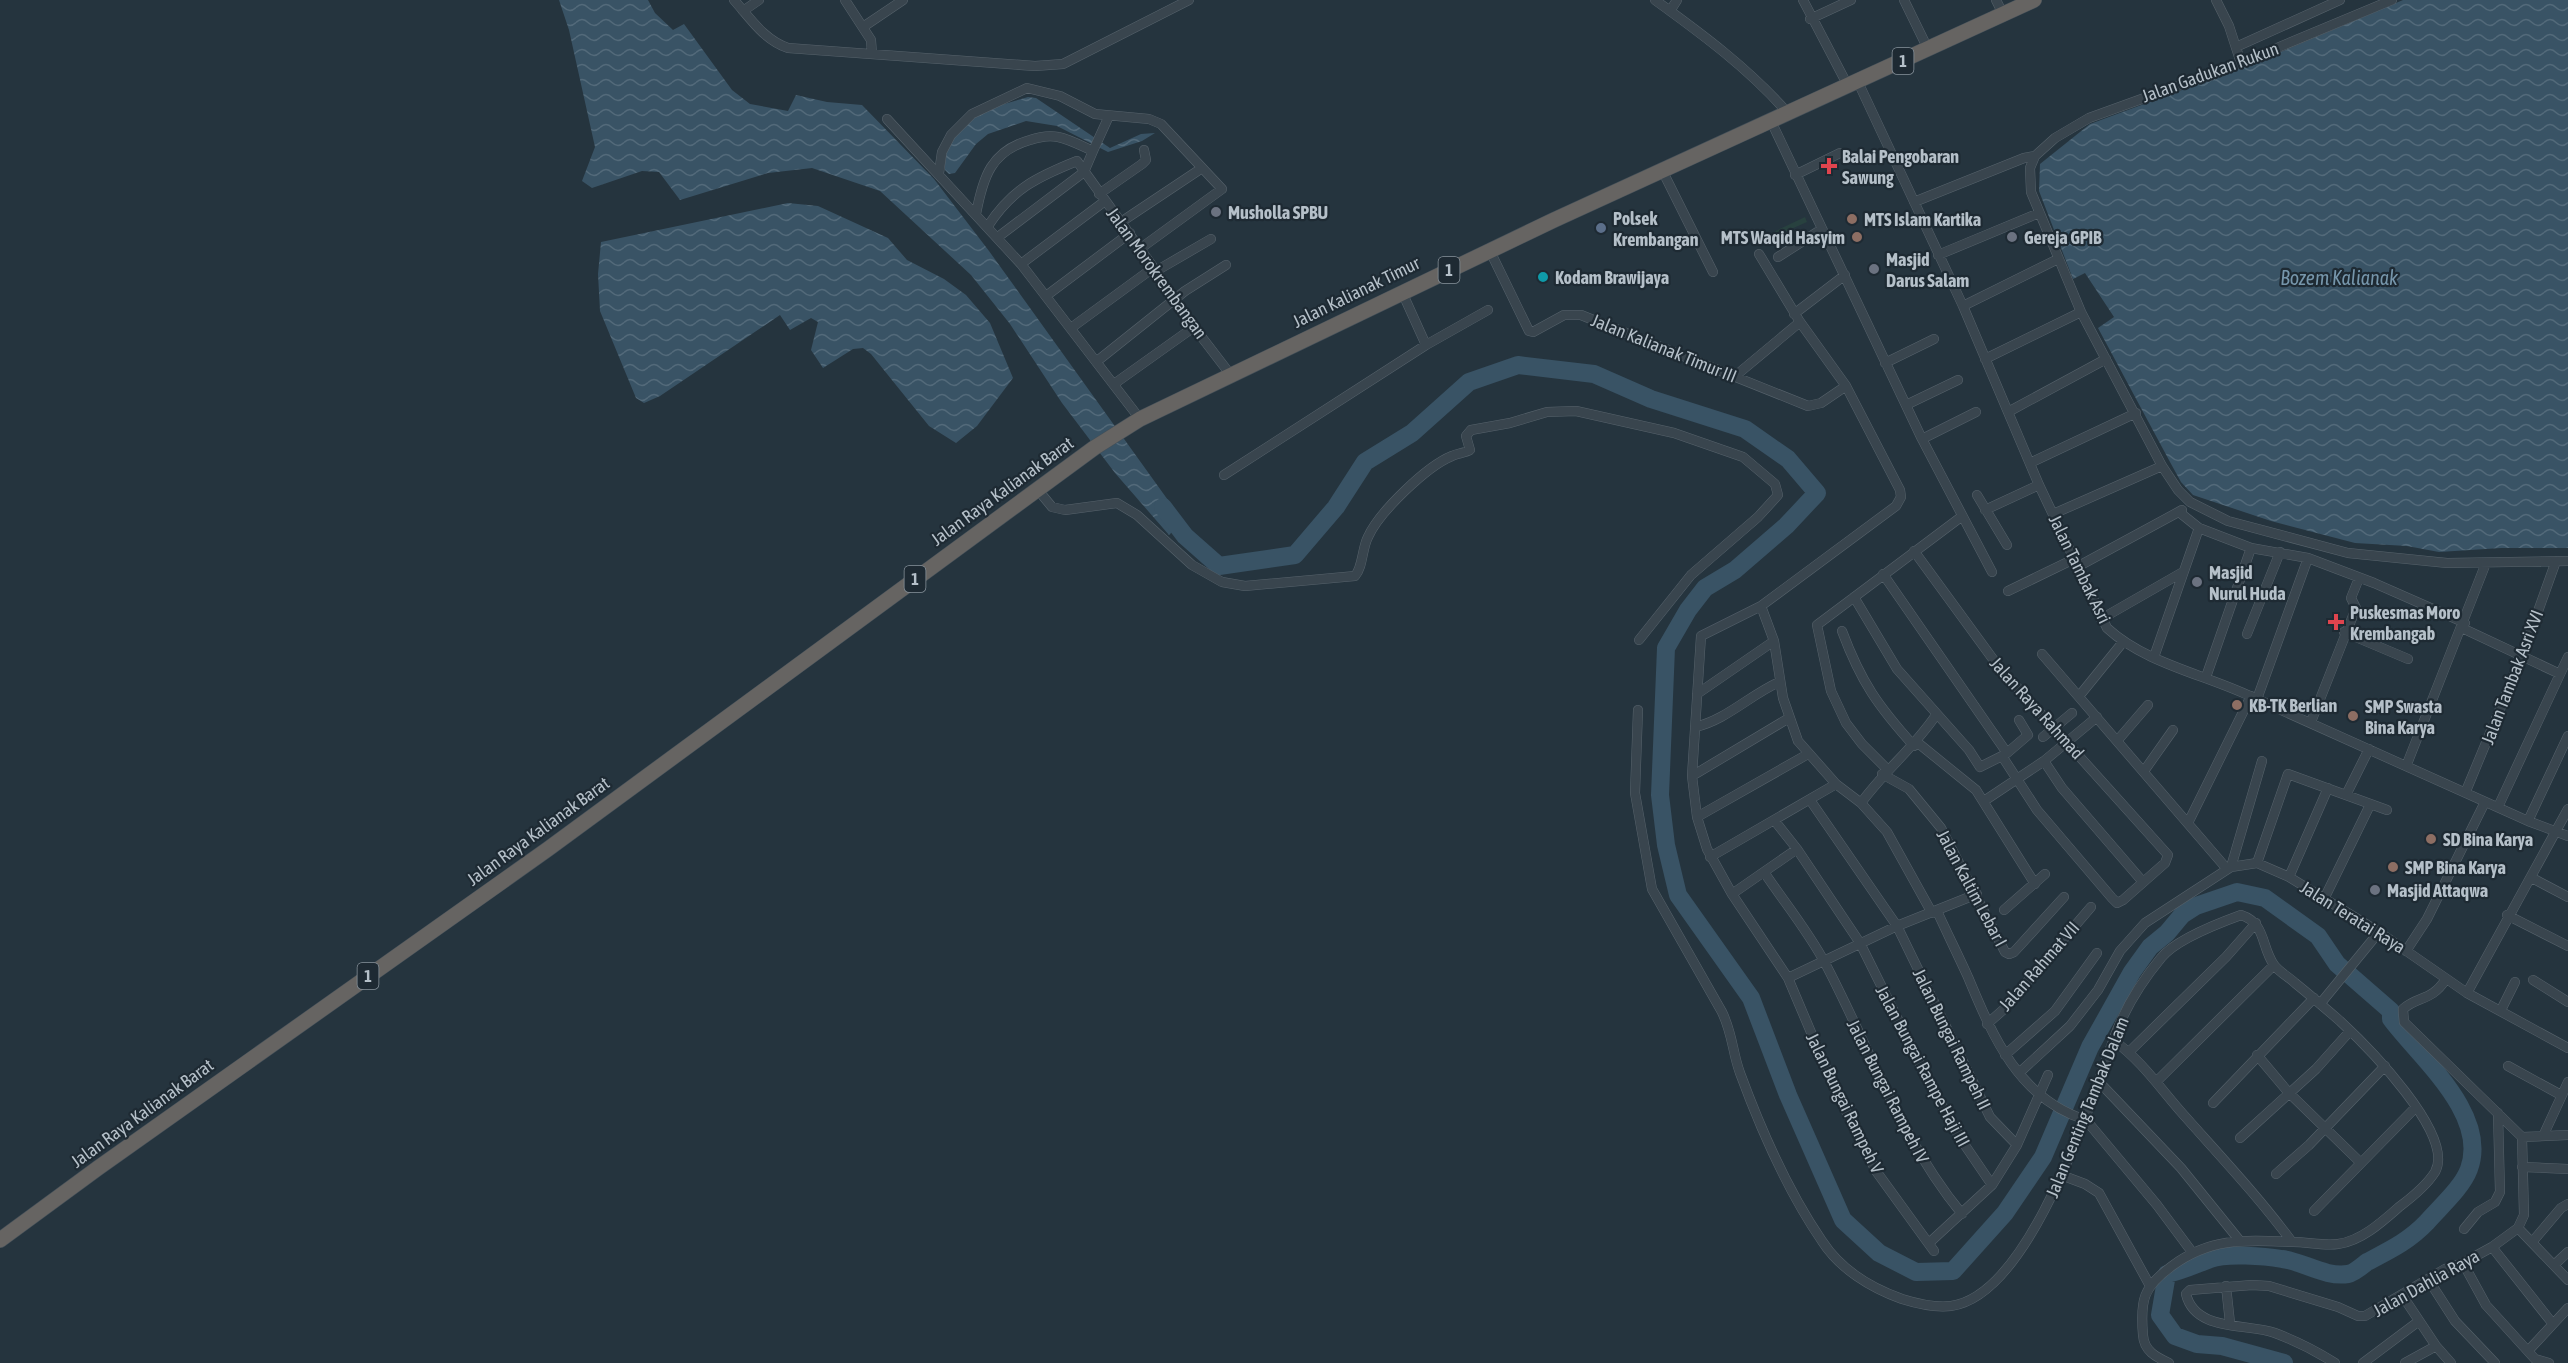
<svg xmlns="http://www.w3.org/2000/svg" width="2568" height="1363" font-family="'Asap Condensed',sans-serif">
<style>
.green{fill:#28413f}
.water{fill:url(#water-waves)}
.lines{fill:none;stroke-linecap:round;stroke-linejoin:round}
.river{stroke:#395365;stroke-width:18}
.minor-casing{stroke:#57636c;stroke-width:10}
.trunk-casing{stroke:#445059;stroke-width:16}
.minor{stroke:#39454e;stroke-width:9}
.trunk{stroke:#666462;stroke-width:15}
.health-dot{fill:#e0444e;stroke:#1e2a33;stroke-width:2}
.worship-dot{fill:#6b7280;stroke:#1e2a33;stroke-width:2}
.education-dot{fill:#8d6e63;stroke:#1e2a33;stroke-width:2}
.service-dot{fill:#5c6f8a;stroke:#1e2a33;stroke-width:2}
.culture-dot{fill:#0f9aa8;stroke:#1e2a33;stroke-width:2}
.labels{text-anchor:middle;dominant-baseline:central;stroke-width:4.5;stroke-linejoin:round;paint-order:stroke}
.shield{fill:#1e2a33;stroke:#88939c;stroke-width:1.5}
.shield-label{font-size:16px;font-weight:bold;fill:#b5c0c9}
.street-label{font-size:18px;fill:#b5c0c9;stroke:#1e2a33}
.poi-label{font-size:18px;font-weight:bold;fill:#b5c0c9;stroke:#1e2a33;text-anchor:start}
.water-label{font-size:20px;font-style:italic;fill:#7696ab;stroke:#1e2a33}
</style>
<defs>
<pattern id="water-waves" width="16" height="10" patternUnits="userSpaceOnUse" patternTransform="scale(1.5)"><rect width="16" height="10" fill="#395365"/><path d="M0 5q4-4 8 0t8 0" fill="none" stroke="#536a7a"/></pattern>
</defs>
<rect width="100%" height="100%" fill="#25343e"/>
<!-- green -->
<path class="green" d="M1805,217L1807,222L1765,241L1763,237Z"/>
<!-- water -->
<path class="water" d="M559,0H648L655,13L673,30L684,24L732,90L750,104L788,111L796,95L827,102L862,105L934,179L989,251L1183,521L1169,535L1115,473L1062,403L1010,324L971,275L880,191L812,168L768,173L680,200L659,172L642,171L592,188L582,181L595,147L569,30Z
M2403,0H2568V548H2501L2439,552L2407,546L2355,543L2271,521L2193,495L2181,482L2170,462L2098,328L2114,317L2085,273L2073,279L2039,191L2040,164L2090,124L2255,63Z
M1028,97L1036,98L1110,148L1141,134L1155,133L1142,141L1108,152L1057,126L1026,121L988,134L976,144L955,173L949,174L945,170C944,117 988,109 1028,97Z
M788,203L818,206L888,238L907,260L944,279L966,295L990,323L1013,378L977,426L956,443L929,426L871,354L863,348L853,349L823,368L811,350L818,322L811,318L790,330L780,315L660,396L644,403L636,398L600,311L598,274L601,242Z"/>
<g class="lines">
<!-- river -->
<path class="river" d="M1163,507L1185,536L1219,566L1295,555L1336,507L1365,462L1412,433L1469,382L1518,365L1594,374L1651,399L1745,429L1788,459L1817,493L1786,526L1735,570L1705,588L1688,610L1666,648L1660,795L1666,845L1678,895L1751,998L1788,1095L1843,1220L1879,1253L1916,1272L1953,1271L2005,1213L2043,1157L2090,1047L2132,972L2150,947L2167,933L2182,915L2196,906L2237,892L2265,898L2318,936L2337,964L2391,1011V1019C2420,1058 2489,1114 2469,1169C2462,1188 2440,1207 2427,1222C2409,1241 2390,1250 2367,1262C2362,1266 2354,1273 2348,1274C2326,1278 2302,1261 2282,1259C2265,1256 2226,1253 2210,1259C2194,1265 2184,1270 2167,1274L2160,1315L2175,1336L2197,1344L2222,1346L2284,1363"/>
<defs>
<path id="minor" d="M734,0C750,18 764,40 788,48L1035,66L1063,64L1189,0
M845,0L871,40L872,54
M1655,0C1702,34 1748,68 1787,112
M1803,0L1848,86
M1904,0L1928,49
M1996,0L2003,14
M2216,0L2229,26L2241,63
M2392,0L2241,63L2089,118L2055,138L2035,156L2030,168L2031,192L2081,312L2162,466L2178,490L2190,502L2228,521L2348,553L2447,563L2568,561
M743,11L759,0
M1670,11L1677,0
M1810,19L1851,0
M863,27L903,0
M2236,47L2340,0
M1858,82L1963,306L2039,485L2107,628C2145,663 2203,674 2250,696C2343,738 2436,779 2528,821L2568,836
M887,119L1021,264L1140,419
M1770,119L1922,439L1992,572
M1093,151L1109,116
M1662,170L1713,272
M939,173L942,152L951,135L972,114L1027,88L1060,96L1095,114L1149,119L1161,124L1222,189L1141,248
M1795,175L1840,153
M1099,194L1142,164L1146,160L1144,150
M1914,202L2024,158L2035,156
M976,214C983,177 991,151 1030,140C1039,137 1049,135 1058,137C1069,139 1082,146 1093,151L1084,172
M1121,222L1202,168
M988,226C1012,189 1037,177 1077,161L1156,271L1174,301L1230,374
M998,237L1084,172
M1490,251L1529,331L1533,332L1564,315H1581L1808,406L1821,403L1846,386
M1759,254L1800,322L1846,386L1900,490L1901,497L1896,506L1761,606L1701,636L1692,776L1697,817L1707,849L1732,894L1788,978L1835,1089L1876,1171L1934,1251
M1938,255L2039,213
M1778,257L1822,229
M1021,264L1105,201
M1156,271L1211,239
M1402,292L1426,345
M1046,296L1130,233
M1963,306L2058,259
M1794,314L1845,275
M1071,328L1153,268
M1985,359L2081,312
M1096,362L1185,291L1226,265
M1885,363L1934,339
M1734,377L1800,322
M1114,384L1194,327
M1906,405L1958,380
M2008,412L2106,359
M1922,439L1976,412
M2030,463L2136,413
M1224,475L1426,345L1488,310
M1038,490L1052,507L1065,510L1117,503L1137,515L1192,565L1222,582L1245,586L1355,576C1363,567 1362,548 1368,537C1379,512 1427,466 1452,456C1458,453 1465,453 1470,450L1466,436L1471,430L1510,423L1547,412L1576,411L1674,433L1743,457L1775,484L1778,495L1758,517L1691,575L1639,640
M1977,495L2007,545
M1985,510L2039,485
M2179,512L2199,528L2251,548L2308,558L2374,583L2465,623
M2053,514L2162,466
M2077,567L2182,510
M1883,574L2007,753L2002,756
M2008,591L2074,559
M1854,597L1897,669L1969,750L1980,767L2002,756L2037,810L2112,898L2117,903L2123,900L2165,863L2168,855L1998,666L1914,551
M1761,606L1774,641L1783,698L1798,741L1836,784L1861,803L1887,832L1932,913
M2101,619L2183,572
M2462,628L2560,674
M1842,631C1861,682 1878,706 1914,746
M2344,632L2408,659
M2247,634L2280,552
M2042,654L2227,869
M2154,657L2199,528
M2206,677L2251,548
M1697,694L1774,641
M2080,695L2123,642
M2257,699L2308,558
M1638,710L1635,793L1652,889L1722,1012C1733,1035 1732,1051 1740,1073C1761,1130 1787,1190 1822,1241C1840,1269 1871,1288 1902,1299C1918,1304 1934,1308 1951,1306C2030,1295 2089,1106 2113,1041C2123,1012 2141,982 2161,958C2175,940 2219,923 2241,915C2266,923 2261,947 2274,965C2279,972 2289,977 2295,983C2310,995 2325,1008 2340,1021C2366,1045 2456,1135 2435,1172C2427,1185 2411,1198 2399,1207C2382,1222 2361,1241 2338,1244C2323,1246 2308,1242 2293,1242C2246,1240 2211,1237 2172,1266C2143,1287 2140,1300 2143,1335C2144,1351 2156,1357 2169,1363
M2311,722L2356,608L2351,598L2359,578
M1695,727C1726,720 1750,695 1779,682
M2043,737L2072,713
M2117,741L2148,705
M1918,743L1976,790L2035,884
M2007,753L2028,735L2019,720
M2044,761L2062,788L2143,882
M2407,764L2486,563
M1887,769L1862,744L1846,723L1831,691L1817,625L1961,517
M2144,771L2173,730
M1882,774L1909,789L1941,828L2005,952L2009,954L2014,952L2064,897
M1692,776L1789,718
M2466,791L2522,656L2556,561
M2347,793L2369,749
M1810,800L1897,926L1990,1117L2017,1145
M1984,801L2044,761L2097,717
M1861,803C1885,770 1913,749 1936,715
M2498,807L2568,657
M1697,817L1808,754
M1774,820L1797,849L1860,943L1928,1080L1960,1138L1992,1185
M2528,821L2568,736
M2188,823L2251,696
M1710,857L1836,784
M2257,863L2288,774L2387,810
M2231,867L2257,863L2289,877L2379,932L2467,993L2568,1048
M1764,872C1784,902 1808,931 1825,963C1870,1048 1900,1139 1962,1214
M2289,877L2328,788
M2532,878L2568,897
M1732,894L1797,849
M2325,897L2370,805
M2004,910L2045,874
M1937,911C1947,933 1958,955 1968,977C1993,1037 2019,1099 2086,1120L2157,1205L2192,1252
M2507,915L2568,946
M2406,951L2427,919L2485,802
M1788,978L1897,926L1977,894
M2446,979C2431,1002 2419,995 2403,1009L2404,1022L2522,1137
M2533,980L2568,1002
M2467,993L2568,809
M2320,1004L2379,932
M2501,1010L2515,982
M1987,1024L2003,1010L2091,907
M2113,1040C2141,1060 2160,1088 2182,1113C2220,1156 2258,1196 2292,1242
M2129,1052L2226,957L2256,923
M2005,1055L2055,1011L2097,953
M2257,1055L2289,1093L2361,1163
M2508,1066L2561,1095
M2019,1073L2070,1026L2098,990L2120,951L2145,923L2231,867L2262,761
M2156,1082L2274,965
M2100,1083L2181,1168L2240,1241
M2213,1103L2314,998
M2544,1134L2568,1082
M2522,1137L2568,1135
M2240,1138L2316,1069L2350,1031
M2522,1167L2568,1169
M2276,1174L2309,1145L2385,1066
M2061,1175L2085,1184L2099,1193L2149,1284
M2314,1211L2416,1107
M2518,1228L2568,1280
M2464,1229L2478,1212L2495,1202L2500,1192L2498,1113
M2533,1241L2561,1208L2568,1204
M1929,1243L1992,1185L2017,1145L2048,1075
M2492,1247L2553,1324
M2463,1263L2486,1305L2535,1359
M2554,1265L2568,1252
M2428,1279L2455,1321L2495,1363
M2226,1286L2230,1323
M2402,1295L2436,1346L2451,1363
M2528,1351L2568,1308
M2535,1359L2549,1363
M2335,1363C2316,1351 2296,1341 2275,1333C2247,1323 2195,1332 2186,1294L2190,1290L2252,1285L2269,1286L2338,1307L2358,1316H2365L2445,1269L2463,1263L2492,1247L2518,1228L2524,1215L2522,1137
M2363,1363L2419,1321
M2405,1363L2436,1346"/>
<path id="trunk" d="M0,1240L98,1168L548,849L1094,448L1140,419L1554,220L2034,0"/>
</defs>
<!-- minor casing -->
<use href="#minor" class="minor-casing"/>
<!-- trunk casing -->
<use href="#trunk" class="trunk-casing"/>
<!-- minor -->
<use href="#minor" class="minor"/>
<!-- trunk -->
<use href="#trunk" class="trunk"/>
</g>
<!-- markers -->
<g class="health-dot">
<path d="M1826 157h6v6h6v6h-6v6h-6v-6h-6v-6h6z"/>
<path d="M2333 613h6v6h6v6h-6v6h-6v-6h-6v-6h6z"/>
</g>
<g class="worship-dot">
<circle cx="1216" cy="212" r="6"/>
<circle cx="2012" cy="237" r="6"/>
<circle cx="1874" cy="269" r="6"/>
<circle cx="2197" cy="582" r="6"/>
<circle cx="2375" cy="890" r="6"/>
</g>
<g class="education-dot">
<circle cx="1852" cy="219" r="6"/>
<circle cx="1857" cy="237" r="6"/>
<circle cx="2237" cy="705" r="6"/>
<circle cx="2353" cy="716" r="6"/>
<circle cx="2431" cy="839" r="6"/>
<circle cx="2393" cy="867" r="6"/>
</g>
<circle class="service-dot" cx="1601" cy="228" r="6"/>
<circle class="culture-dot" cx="1543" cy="277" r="6"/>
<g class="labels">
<!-- shield labels -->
<g class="shield">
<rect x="1892.5" y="48" width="21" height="26" rx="4.5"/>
<rect x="1438.5" y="257" width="21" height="26" rx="4.5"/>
<rect x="904.5" y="566" width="21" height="26" rx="4.5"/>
<rect x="357.5" y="963" width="21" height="26" rx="4.5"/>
</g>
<g class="shield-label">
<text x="1903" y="61">1</text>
<text x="1449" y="270">1</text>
<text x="915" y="579">1</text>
<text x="368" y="976">1</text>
</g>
<!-- street labels -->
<g class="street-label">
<text transform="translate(2210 72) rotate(-20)">Jalan Gadukan Rukun</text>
<text transform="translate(1157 273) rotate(54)">Jalan Morokrembangan</text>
<text transform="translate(1356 292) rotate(-26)">Jalan Kalianak Timur</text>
<text transform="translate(1664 348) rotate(22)">Jalan Kalianak Timur III</text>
<text transform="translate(1002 491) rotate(-36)">Jalan Raya Kalianak Barat</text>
<text transform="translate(2080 569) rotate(64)">Jalan Tambak Asri</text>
<text transform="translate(2512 677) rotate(-69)">Jalan Tambak Asri XVI</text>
<text transform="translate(2037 708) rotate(48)">Jalan Raya Rahmad</text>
<text transform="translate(538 831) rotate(-36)">Jalan Raya Kalianak Barat</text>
<text transform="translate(1972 888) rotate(62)">Jalan Kaltim Lebar I</text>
<text transform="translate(2353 917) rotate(32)">Jalan Teratai Raya</text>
<text transform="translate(2039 966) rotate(-49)">Jalan Rahmat VII</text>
<text transform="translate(1952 1039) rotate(64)">Jalan Bungai Rampeh II</text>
<text transform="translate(1923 1066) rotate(62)">Jalan Bungai Rampe Haji III</text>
<text transform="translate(1888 1091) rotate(63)">Jalan Bungai Rampeh IV</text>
<text transform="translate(1845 1103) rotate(64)">Jalan Bungai Rampeh V</text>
<text transform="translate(2087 1107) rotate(-68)">Jalan Genting Tambak Dalam</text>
<text transform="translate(142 1113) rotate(-36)">Jalan Raya Kalianak Barat</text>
<text transform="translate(2426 1283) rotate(-29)">Jalan Dahlia Raya</text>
</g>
<!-- poi labels -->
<g class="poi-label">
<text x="1842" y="156">Balai Pengobaran<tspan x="1842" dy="21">Sawung</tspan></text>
<text x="1228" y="212">Musholla SPBU</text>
<text x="1613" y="218">Polsek<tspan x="1613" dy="21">Krembangan</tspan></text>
<text x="1864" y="219">MTS Islam Kartika</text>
<text x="1845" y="237" text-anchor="end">MTS Waqid Hasyim</text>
<text x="2024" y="237">Gereja GPIB</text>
<text x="1886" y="259">Masjid<tspan x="1886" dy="21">Darus Salam</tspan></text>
<text x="1555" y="277">Kodam Brawijaya</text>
<text x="2209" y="572">Masjid<tspan x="2209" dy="21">Nurul Huda</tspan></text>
<text x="2350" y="612">Puskesmas Moro<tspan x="2350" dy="21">Krembangab</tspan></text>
<text x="2249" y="705">KB-TK Berlian</text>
<text x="2365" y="706">SMP Swasta<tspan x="2365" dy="21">Bina Karya</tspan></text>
<text x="2443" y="839">SD Bina Karya</text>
<text x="2405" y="867">SMP Bina Karya</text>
<text x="2387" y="890">Masjid Attaqwa</text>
</g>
<!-- water labels -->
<g class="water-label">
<text x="2339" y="277">Bozem Kalianak</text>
</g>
</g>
</svg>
